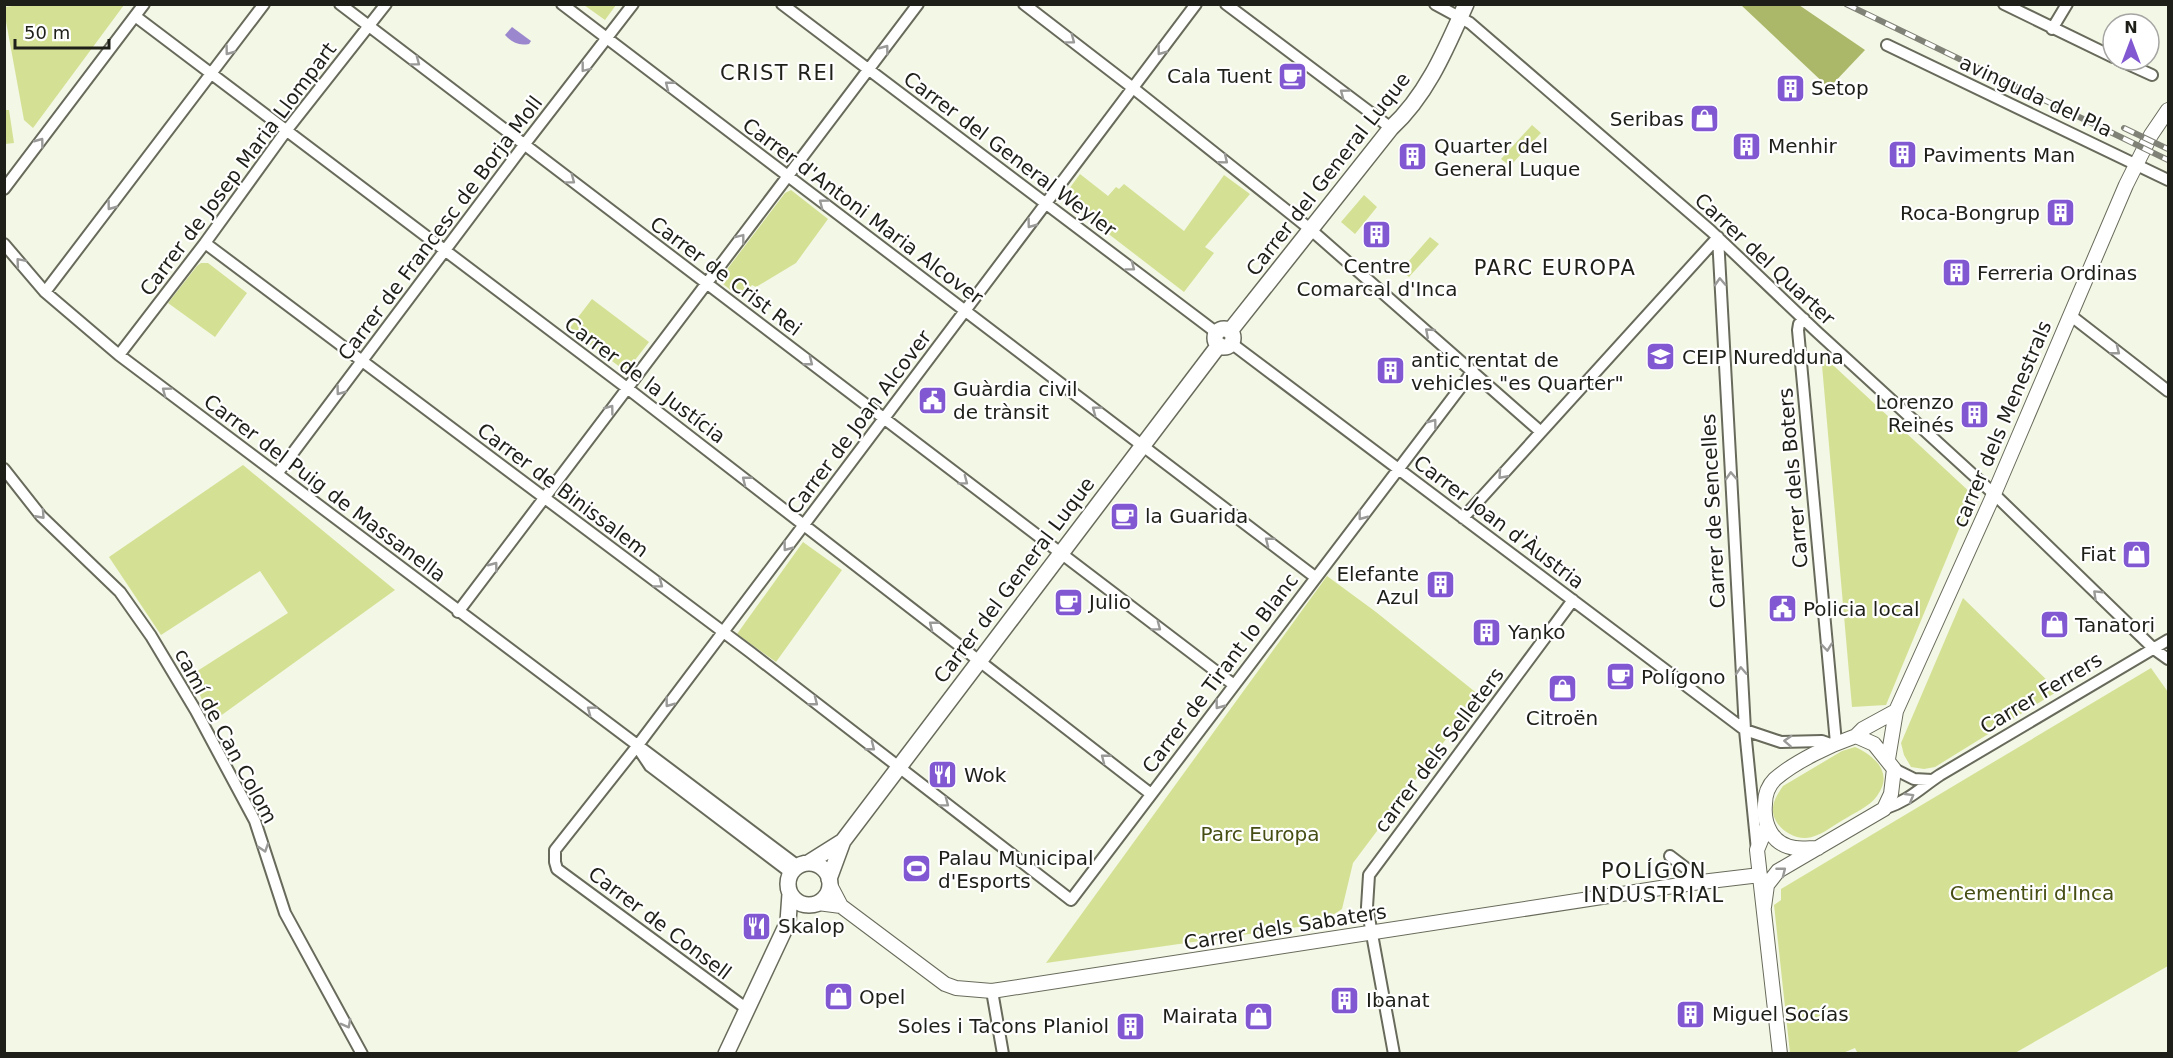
<svg xmlns="http://www.w3.org/2000/svg" width="2173" height="1058" font-family="'DejaVu Sans',sans-serif">
<style>
.green{fill:#d4e195}
.forest{fill:#abb869}
.water{fill:#9b87ce}
.lines{fill:none;stroke-linecap:round;stroke-linejoin:round}
.minor-casing{stroke:#686b5b;stroke-width:14}
.tertiary-casing{stroke:#686b5b;stroke-width:16}
.secondary-casing{stroke:#686b5b;stroke-width:18}
.minor{stroke:#fff;stroke-width:10}
.tertiary{stroke:#fff;stroke-width:14}
.secondary{stroke:#fff;stroke-width:15}
.rail-casing{stroke:#808277;stroke-width:6}
.rail{stroke:#fff;stroke-width:4;stroke-dasharray:11;stroke-linecap:butt}
.oneway{stroke:#9a9a98}
.labels{text-anchor:middle;dominant-baseline:central;stroke-width:4.5;stroke-linejoin:round;paint-order:stroke}
.poi-label{font-size:20px;fill:#1e1f19;stroke:#fff;text-anchor:start}
.street-label{font-size:20px;fill:#1e1f19;stroke:#fff}
.park-label{font-size:20px;fill:#464e13;stroke:#fff}
.neighbourhood-label{font-size:21px;letter-spacing:1.5px;fill:#1e1f19;stroke:#fff}
</style>
<rect width="100%" height="100%" fill="#f3f7e5"/>
<!-- green -->
<path class="green" d="M19,5H124L33,128L24,120L5,16V7Z
M584,5H616L605,20Z
M5,110H9L14,143L5,144Z
M1532,125L1541,133L1510,166L1501,159Z
M1080,174L1108,196L1116,187L1119,189L1124,184L1184,231L1224,175L1250,194L1205,247L1214,253L1184,292L1067,202L1066,193Z
M791,190L828,219L796,263L756,287L752,285L742,299L723,284L722,276L785,193Z
M1364,195L1377,207L1355,234L1341,222Z
M1430,237L1439,244L1409,277L1401,270Z
M201,263H208L247,293L215,337L168,303L197,266Z
M592,299L649,342L628,369L624,370L569,329Z
M1821,354L1973,495L1886,705L1852,707Z
M243,465L395,590L212,722L191,675L288,613L260,571L161,635L109,557Z
M803,542L842,570L776,662L737,634Z
M1327,576L1376,612L1479,695L1353,863L1342,909L1319,924L1046,963Z
M1963,598L2058,691L1935,767L1924,769L1911,767L1904,755L1901,743Z
M2151,668L2168,692V966L2015,1053L1858,1054L1855,1048L1843,1053H1790L1774,905L1781,900V889Z
M1855,747C1875,756 1894,773 1877,796C1869,807 1854,813 1843,820C1832,826 1820,837 1806,838C1790,839 1771,824 1773,807C1774,799 1779,792 1783,786L1842,751Z"/>
<!-- forest -->
<path class="forest" d="M1741,5H1799L1865,50L1829,88Z"/>
<!-- water -->
<path class="water" d="M512,27L531,41L529,44C519,46 512,43 505,35Z"/>
<g class="lines">
<defs>
<path id="minor" d="M340,4L1234,685
M562,4L1315,577
M782,4L1217,333
M1024,4L1133,88L1310,229L1541,432
M1226,4L1391,128
M1435,4L1470,23L1711,231L1816,331L1994,494L2154,649L2168,659
M2004,4L2113,57
M135,16L627,388L1151,794
M2052,29L2067,4
M1887,45L2168,180
M2119,60L2152,75
M4,189L144,4
M1718,237L1745,730L1757,850
M205,243L750,652L1071,900L1473,371
M4,244L45,292L119,355L798,866
M45,292L264,4
M2070,315L2168,391
M1804,319L1799,324L1798,330L1836,743
M1231,343L1745,730L1781,742L1822,741L1833,745
M119,355L205,243L286,131L386,4
M4,469L41,516L120,592L151,636L196,711L255,821L285,913L362,1054
M277,474L524,145L633,4
M1463,518L1718,237
M458,612L918,4
M640,751L650,766L791,873
M1894,769L1914,779L1932,780
M1884,809C1910,800 1919,789 1940,775L2168,640
M1670,856L1691,872L1693,883
M992,991L1003,1054
M747,1009L557,869L555,862V850L638,745L1196,4
M1394,1054L1367,907L1369,875L1573,600"/>
<path id="tertiary" d="M1856,736L1863,729L1896,711
M1888,759L1896,711L1994,494L2126,185L2151,135L2168,110
M1766,828L1757,850L1780,1054
M830,885L841,906L945,984L956,988L992,991L1693,883L1760,875
M818,903L841,906
M1764,907L1767,885L1778,871L1884,809L1891,794L1894,769L1874,744L1856,736C1830,745 1796,761 1775,779C1768,786 1765,795 1765,804C1763,824 1772,845 1795,848C1802,849 1810,848 1818,848"/>
<path id="secondary" d="M1215 338a9 9 0 1 1 18 0a9 9 0 1 1-18 0Z
M1230,331L1391,128C1427,95 1446,49 1466,4
M788 884a21 21 0 1 1 42 0a21 21 0 1 1-42 0Z
M808,863L843,841
M829,879L843,841L1219,345
M726,1054L788,922L790,894"/>
</defs>
<!-- minor casing -->
<use href="#minor" class="minor-casing"/>
<!-- tertiary casing -->
<use href="#tertiary" class="tertiary-casing"/>
<!-- secondary casing -->
<use href="#secondary" class="secondary-casing"/>
<!-- minor -->
<use href="#minor" class="minor"/>
<!-- tertiary -->
<use href="#tertiary" class="tertiary"/>
<!-- secondary -->
<use href="#secondary" class="secondary"/>
<defs>
<path id="rail" d="M1846,4L2168,160
M2124,128L2168,149"/>
</defs>
<!-- rail casing -->
<use href="#rail" class="rail-casing"/>
<!-- rail -->
<use href="#rail" class="rail"/>
</g>
<!-- one-way arrows -->
<defs><path id="oneway-chevron" d="M-2-3.5L2.5 0L-2 3.5" fill="none" stroke-width="1.6" stroke-linecap="round" stroke-linejoin="round" transform="scale(1.5)"/></defs>
<g class="oneway">
<use href="#oneway-chevron" transform="translate(1071 40) rotate(37)"/>
<use href="#oneway-chevron" transform="translate(885 49) rotate(-53)"/>
<use href="#oneway-chevron" transform="translate(229 51) rotate(127)"/>
<use href="#oneway-chevron" transform="translate(1161 51) rotate(127)"/>
<use href="#oneway-chevron" transform="translate(416 62) rotate(37)"/>
<use href="#oneway-chevron" transform="translate(585 68) rotate(128)"/>
<use href="#oneway-chevron" transform="translate(669 85) rotate(-142)"/>
<use href="#oneway-chevron" transform="translate(1344 93) rotate(-143)"/>
<use href="#oneway-chevron" transform="translate(40 142) rotate(-53)"/>
<use href="#oneway-chevron" transform="translate(1224 160) rotate(39)"/>
<use href="#oneway-chevron" transform="translate(571 180) rotate(37)"/>
<use href="#oneway-chevron" transform="translate(823 203) rotate(-143)"/>
<use href="#oneway-chevron" transform="translate(111 206) rotate(127)"/>
<use href="#oneway-chevron" transform="translate(1031 224) rotate(127)"/>
<use href="#oneway-chevron" transform="translate(741 238) rotate(-52)"/>
<use href="#oneway-chevron" transform="translate(20 262) rotate(-130)"/>
<use href="#oneway-chevron" transform="translate(1131 267) rotate(37)"/>
<use href="#oneway-chevron" transform="translate(1720 282) rotate(-93)"/>
<use href="#oneway-chevron" transform="translate(1429 332) rotate(-139)"/>
<use href="#oneway-chevron" transform="translate(2116 351) rotate(38)"/>
<use href="#oneway-chevron" transform="translate(809 362) rotate(38)"/>
<use href="#oneway-chevron" transform="translate(166 391) rotate(-143)"/>
<use href="#oneway-chevron" transform="translate(340 391) rotate(127)"/>
<use href="#oneway-chevron" transform="translate(610 409) rotate(-53)"/>
<use href="#oneway-chevron" transform="translate(1096 410) rotate(-143)"/>
<use href="#oneway-chevron" transform="translate(1433 423) rotate(-53)"/>
<use href="#oneway-chevron" transform="translate(1502 475) rotate(132)"/>
<use href="#oneway-chevron" transform="translate(1731 476) rotate(-93)"/>
<use href="#oneway-chevron" transform="translate(746 480) rotate(-142)"/>
<use href="#oneway-chevron" transform="translate(964 481) rotate(37)"/>
<use href="#oneway-chevron" transform="translate(41 515) rotate(48)"/>
<use href="#oneway-chevron" transform="translate(1362 516) rotate(127)"/>
<use href="#oneway-chevron" transform="translate(1269 541) rotate(-142)"/>
<use href="#oneway-chevron" transform="translate(787 547) rotate(127)"/>
<use href="#oneway-chevron" transform="translate(494 566) rotate(-53)"/>
<use href="#oneway-chevron" transform="translate(659 584) rotate(37)"/>
<use href="#oneway-chevron" transform="translate(2097 594) rotate(-136)"/>
<use href="#oneway-chevron" transform="translate(933 625) rotate(-142)"/>
<use href="#oneway-chevron" transform="translate(1157 627) rotate(37)"/>
<use href="#oneway-chevron" transform="translate(1827 647) rotate(84)"/>
<use href="#oneway-chevron" transform="translate(1741 671) rotate(-93)"/>
<use href="#oneway-chevron" transform="translate(814 702) rotate(38)"/>
<use href="#oneway-chevron" transform="translate(669 703) rotate(127)"/>
<use href="#oneway-chevron" transform="translate(1219 705) rotate(127)"/>
<use href="#oneway-chevron" transform="translate(591 710) rotate(-143)"/>
<use href="#oneway-chevron" transform="translate(1788 741) rotate(-177)"/>
<use href="#oneway-chevron" transform="translate(871 747) rotate(38)"/>
<use href="#oneway-chevron" transform="translate(1105 758) rotate(-142)"/>
<use href="#oneway-chevron" transform="translate(1910 797) rotate(-30)"/>
<use href="#oneway-chevron" transform="translate(945 803) rotate(37)"/>
<use href="#oneway-chevron" transform="translate(264 848) rotate(72)"/>
<use href="#oneway-chevron" transform="translate(1782 871) rotate(-38)"/>
<use href="#oneway-chevron" transform="translate(347 1024) rotate(62)"/>
</g>
<!-- icons -->
<defs>
<symbol id="cafe-square" viewBox="-11 -11 22 22"><rect x="-9" y="-9" width="18" height="18" rx="4" fill="#8158d1" stroke="#fff"/><path d="M-5.5-4.5H6V0H3Q3 3.5 0 3.5H-2.5Q-5.5 3.5-5.5 0ZM3-3.2v2h1.7v-2ZM-6 4.5H4V6H-6Z" fill="#fff"/></symbol>
<symbol id="building-square" viewBox="-11 -11 22 22"><rect x="-9" y="-9" width="18" height="18" rx="4" fill="#8158d1" stroke="#fff"/><path d="M-4-6H4V6H1V3H-1V6H-4ZM-2.5-4.3h1.7v1.8h-1.7ZM.8-4.3h1.7v1.8H.8ZM-2.5-1h1.7V.8h-1.7ZM.8-1h1.7V.8H.8Z" fill="#fff"/></symbol>
<symbol id="shop-square" viewBox="-11 -11 22 22"><rect x="-9" y="-9" width="18" height="18" rx="4" fill="#8158d1" stroke="#fff"/><path d="M-5-2.5h2.3a2.7 3.5 0 0 1 5.4 0H5L5.5 6h-11ZM-1.5-2.5h3a1.5 2.3 0 0 0-3 0Z" fill="#fff"/></symbol>
<symbol id="school-square" viewBox="-11 -11 22 22"><rect x="-9" y="-9" width="18" height="18" rx="4" fill="#8158d1" stroke="#fff"/><path d="M0-5L7-2L0 1L-7-2ZM-4 1L0 2.5L4 1V4Q0 6-4 4Z" fill="#fff"/></symbol>
<symbol id="civic-square" viewBox="-11 -11 22 22"><rect x="-9" y="-9" width="18" height="18" rx="4" fill="#8158d1" stroke="#fff"/><path d="M-.6-6.5H3V-4.5H.6V-3L4-1V1h2V6H-6V1h2V-1L-.6-3ZM-1.2 2.5V6h2.4V2.5Z" fill="#fff"/></symbol>
<symbol id="restaurant-square" viewBox="-11 -11 22 22"><rect x="-9" y="-9" width="18" height="18" rx="4" fill="#8158d1" stroke="#fff"/><path d="M-5-6h1v4h1v-4h1v4h1v-4h1v5L-1.5 .5V6h-2V.5L-5-1ZM5-6V6H3V1.5H1.5Q1.5-4 5-6Z" fill="#fff"/></symbol>
<symbol id="stadium-square" viewBox="-11 -11 22 22"><rect x="-9" y="-9" width="18" height="18" rx="4" fill="#8158d1" stroke="#fff"/><path d="M0-5a6.5 5 0 1 0 0 10a6.5 5 0 1 0 0-10ZM-3.5-1.8h7v3.6h-7Z" fill="#fff"/></symbol>
</defs>
<g fill-rule="evenodd">
<use href="#cafe-square" x="1276" y="60" width="33" height="33"/>
<use href="#building-square" x="1774" y="72" width="33" height="33"/>
<use href="#shop-square" x="1688" y="102" width="33" height="33"/>
<use href="#building-square" x="1730" y="130" width="33" height="33"/>
<use href="#building-square" x="1886" y="138" width="33" height="33"/>
<use href="#building-square" x="1396" y="140" width="33" height="33"/>
<use href="#building-square" x="2044" y="196" width="33" height="33"/>
<use href="#building-square" x="1360" y="218" width="33" height="33"/>
<use href="#building-square" x="1940" y="256" width="33" height="33"/>
<use href="#school-square" x="1644" y="340" width="33" height="33"/>
<use href="#building-square" x="1374" y="354" width="33" height="33"/>
<use href="#civic-square" x="916" y="384" width="33" height="33"/>
<use href="#building-square" x="1958" y="398" width="33" height="33"/>
<use href="#cafe-square" x="1108" y="500" width="33" height="33"/>
<use href="#shop-square" x="2120" y="538" width="33" height="33"/>
<use href="#building-square" x="1424" y="568" width="33" height="33"/>
<use href="#cafe-square" x="1052" y="586" width="33" height="33"/>
<use href="#civic-square" x="1766" y="592" width="33" height="33"/>
<use href="#shop-square" x="2038" y="608" width="33" height="33"/>
<use href="#building-square" x="1470" y="616" width="33" height="33"/>
<use href="#cafe-square" x="1604" y="660" width="33" height="33"/>
<use href="#shop-square" x="1546" y="672" width="33" height="33"/>
<use href="#restaurant-square" x="926" y="758" width="33" height="33"/>
<use href="#stadium-square" x="900" y="852" width="33" height="33"/>
<use href="#restaurant-square" x="740" y="910" width="33" height="33"/>
<use href="#shop-square" x="822" y="980" width="33" height="33"/>
<use href="#building-square" x="1328" y="984" width="33" height="33"/>
<use href="#building-square" x="1674" y="998" width="33" height="33"/>
<use href="#shop-square" x="1242" y="1000" width="33" height="33"/>
<use href="#building-square" x="1114" y="1010" width="33" height="33"/>
</g>
<g class="labels">
<!-- poi labels -->
<g class="poi-label">
<text x="1272" y="76" text-anchor="end">Cala Tuent</text>
<text x="1811" y="88">Setop</text>
<text x="1684" y="119" text-anchor="end">Seribas</text>
<text x="1434" y="146">Quarter del<tspan x="1434" dy="23">General Luque</tspan></text>
<text x="1768" y="146">Menhir</text>
<text x="1923" y="155">Paviments Man</text>
<text x="2040" y="213" text-anchor="end">Roca-Bongrup</text>
<text x="1377" y="266" text-anchor="middle">Centre<tspan x="1377" dy="23">Comarcal d'Inca</tspan></text>
<text x="1977" y="273">Ferreria Ordinas</text>
<text x="1682" y="357">CEIP Nuredduna</text>
<text x="1411" y="360">antic rentat de<tspan x="1411" dy="23">vehicles "es Quarter"</tspan></text>
<text x="953" y="389">Guàrdia civil<tspan x="953" dy="23">de trànsit</tspan></text>
<text x="1954" y="402" text-anchor="end">Lorenzo<tspan x="1954" dy="23">Reinés</tspan></text>
<text x="1145" y="516">la Guarida</text>
<text x="2116" y="554" text-anchor="end">Fiat</text>
<text x="1419" y="574" text-anchor="end">Elefante<tspan x="1419" dy="23">Azul</tspan></text>
<text x="1089" y="602">Julio</text>
<text x="1803" y="609">Policia local</text>
<text x="2075" y="625">Tanatori</text>
<text x="1508" y="632">Yanko</text>
<text x="1641" y="677">Polígono</text>
<text x="1562" y="718" text-anchor="middle">Citroën</text>
<text x="964" y="775">Wok</text>
<text x="938" y="858">Palau Municipal<tspan x="938" dy="23">d'Esports</tspan></text>
<text x="778" y="926">Skalop</text>
<text x="859" y="997">Opel</text>
<text x="1366" y="1000">Ibanat</text>
<text x="1712" y="1014">Miguel Socías</text>
<text x="1238" y="1016" text-anchor="end">Mairata</text>
<text x="1109" y="1026" text-anchor="end">Soles i Tacons Planiol</text>
</g>
<!-- street labels -->
<g class="street-label">
<text transform="translate(2036 96) rotate(25)">avinguda del Pla</text>
<text transform="translate(1010 154) rotate(37)">Carrer del General Weyler</text>
<text transform="translate(238 169) rotate(-53)">Carrer de Josep Maria Llompart</text>
<text transform="translate(1328 174) rotate(-52)">Carrer del General Luque</text>
<text transform="translate(863 211) rotate(37)">Carrer d'Antoni Maria Alcover</text>
<text transform="translate(440 228) rotate(-53)">Carrer de Francesc de Borja Moll</text>
<text transform="translate(1765 259) rotate(43)">Carrer del Quarter</text>
<text transform="translate(726 276) rotate(37)">Carrer de Crist Rei</text>
<text transform="translate(645 380) rotate(37)">Carrer de la Justícia</text>
<text transform="translate(859 422) rotate(-53)">Carrer de Joan Alcover</text>
<text transform="translate(2002 424) rotate(-67)">carrer dels Menestrals</text>
<text transform="translate(1793 478) rotate(-95)">Carrer dels Boters</text>
<text transform="translate(325 488) rotate(37)">Carrer del Puig de Massanella</text>
<text transform="translate(563 490) rotate(37)">Carrer de Binissalem</text>
<text transform="translate(1713 511) rotate(-93)">Carrer de Sencelles</text>
<text transform="translate(1499 522) rotate(37)">Carrer Joan d'Àustria</text>
<text transform="translate(1014 580) rotate(-53)">Carrer del General Luque</text>
<text transform="translate(1220 673) rotate(-53)">Carrer de Tirant lo Blanc</text>
<text transform="translate(2041 693) rotate(-31)">Carrer Ferrers</text>
<text transform="translate(226 736) rotate(62)">camí de Can Colom</text>
<text transform="translate(1439 750) rotate(-53)">carrer dels Selleters</text>
<text transform="translate(660 923) rotate(37)">Carrer de Consell</text>
<text transform="translate(1285 927) rotate(-9)">Carrer dels Sabaters</text>
</g>
<!-- park labels -->
<g class="park-label">
<text x="1260" y="834">Parc Europa</text>
<text x="2032" y="893">Cementiri d'Inca</text>
</g>
<!-- neighbourhood labels -->
<g class="neighbourhood-label">
<text x="778" y="73">CRIST REI</text>
<text x="1555" y="268">PARC EUROPA</text>
<text x="1654" y="871">POLÍGON<tspan x="1654" dy="24">INDUSTRIAL</tspan></text>
</g>
</g>
<!-- border -->
<rect width="2173" height="1058" fill="none" stroke="#1e1f19" stroke-width="12"/>
<!-- north arrow -->
<g transform="translate(2131 42)"><circle r="28" fill="#ffffff" stroke="#a5a5a3" stroke-width="1.5"/>
<path d="M0-4.5L10 22L0 15L-10 22Z" fill="#8158d1"/>
<text y="-9" font-size="16" font-weight="bold" text-anchor="middle" fill="#1e1f19">N</text>
</g>
<!-- scale -->
<path d="M15 39v9h94v-9" fill="none" stroke="#1e1f19" stroke-width="3"/>
<text x="24" y="39" font-size="18" fill="#1e1f19" stroke="#ffffff" stroke-width="4.5" paint-order="stroke">50 m</text>
</svg>
